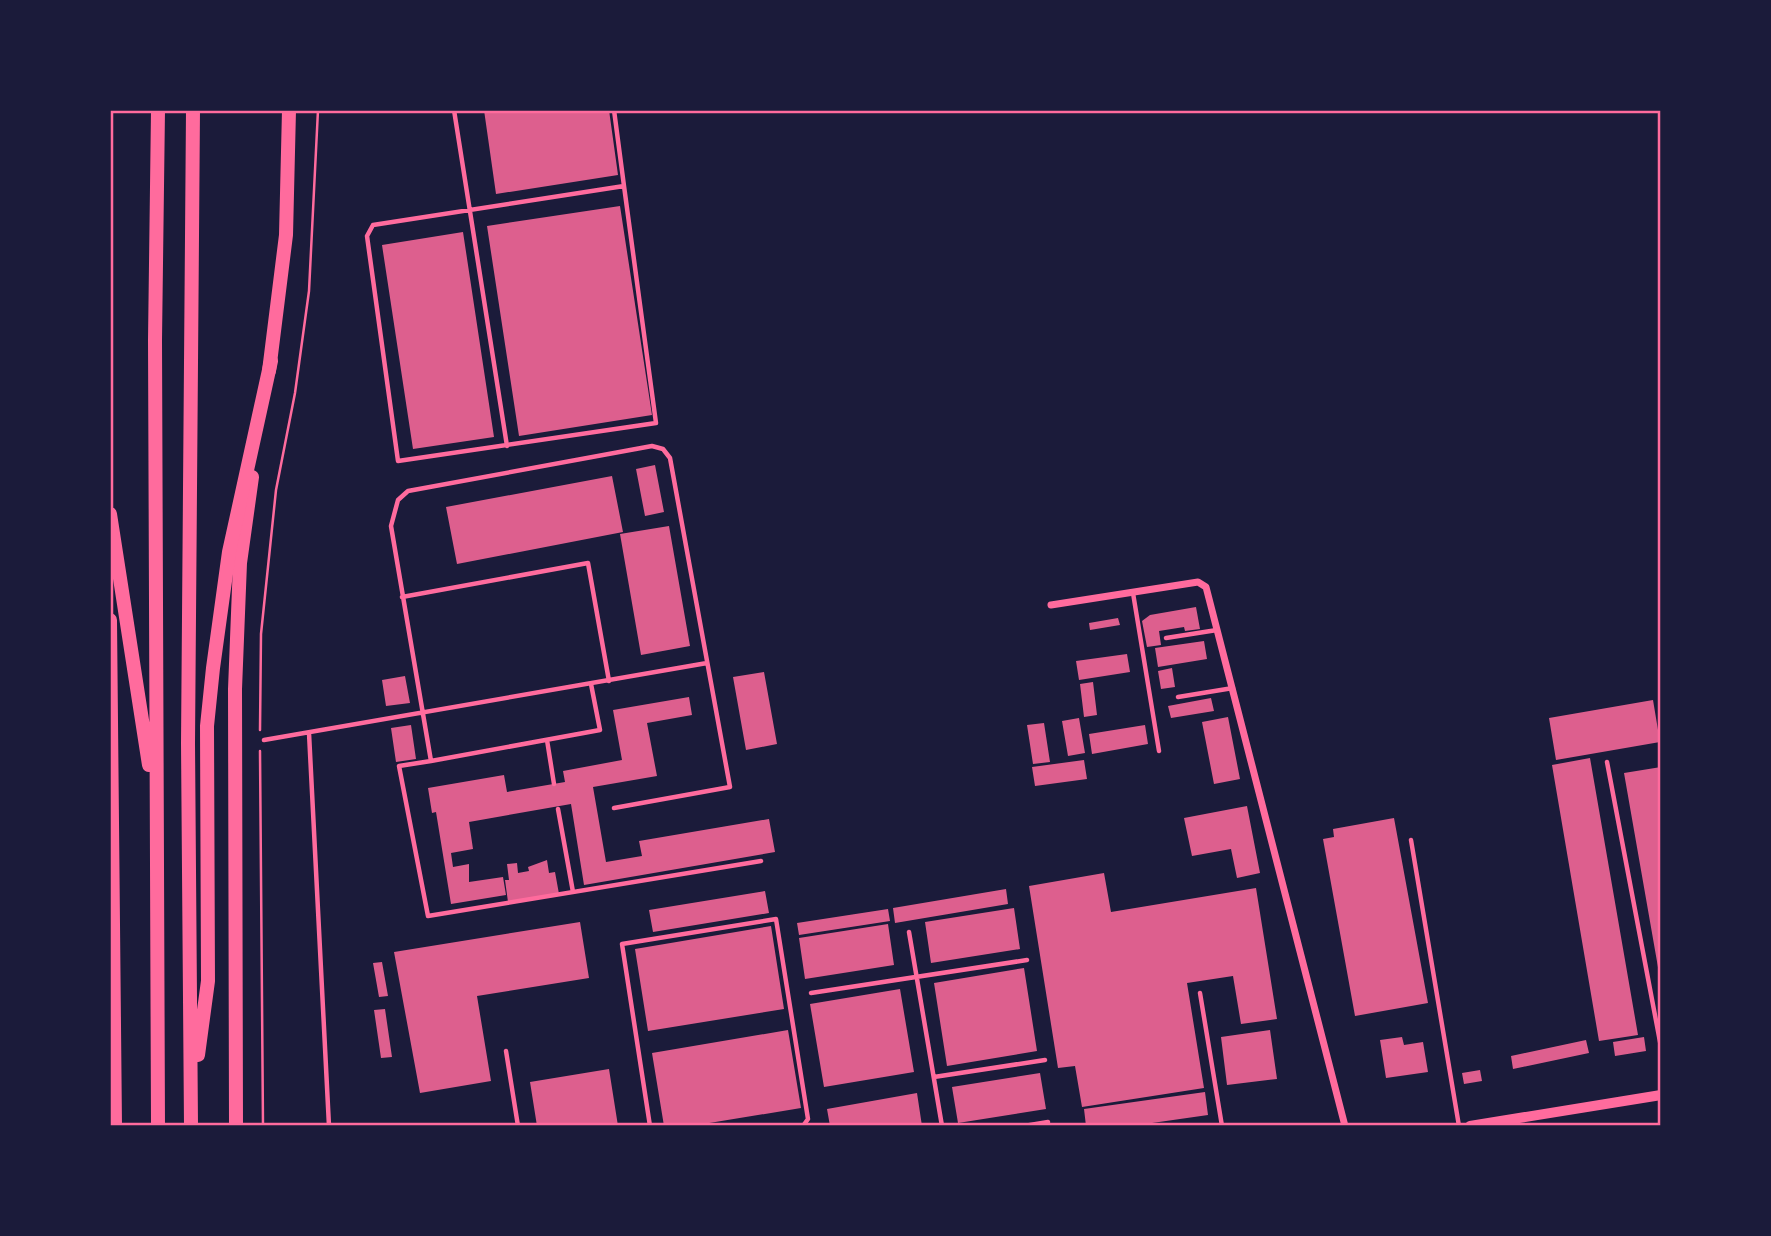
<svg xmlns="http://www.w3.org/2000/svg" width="1771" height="1236" font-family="Helvetica,sans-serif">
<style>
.building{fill:#dd5f8e}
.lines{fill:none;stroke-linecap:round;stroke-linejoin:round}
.path{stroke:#ff6b9d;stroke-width:2.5}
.service{stroke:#ff6b9d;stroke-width:4.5}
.minor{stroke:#ff6b9d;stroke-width:7}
.tertiary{stroke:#ff6b9d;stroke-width:10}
.primary{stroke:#ff6b9d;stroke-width:14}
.trunk{stroke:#ff6b9d;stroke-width:14}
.neatline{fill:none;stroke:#ff6b9d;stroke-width:2.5}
</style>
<rect width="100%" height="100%" fill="#1b1b3a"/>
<!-- building -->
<path class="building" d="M484,110H609L618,175L496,194Z
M620,206L652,415L519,436L487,226Z
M463,232L494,437L413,449L382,245Z
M655,465L664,512L645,516L636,469Z
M612,476L623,532L457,564L446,507Z
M669,526L690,646L641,655L620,534Z
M1196,607L1200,629L1185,631L1184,627L1159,631L1161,645L1147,647L1142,621L1150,615Z
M1118,618L1120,625L1090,630L1089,623Z
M1204,641L1207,659L1158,667L1155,648Z
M1127,654L1130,672L1079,680L1076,661Z
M1172,668L1175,687L1161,689L1158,671Z
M764,672L777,744L746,750L733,677Z
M405,676L410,703L386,706L382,680Z
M1093,682L1097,715L1084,717L1080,684Z
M689,697L692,715L647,723L657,776L593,787L606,862L642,856L639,841L769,819L775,852L584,885L571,804L469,822L473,849L451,853L453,867L469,864V882L503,877L506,895L451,904L436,812L432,813L428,788L504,775L507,792L565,782L563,771L622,760L613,710Z
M1211,698L1214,711L1171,718L1168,706Z
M1653,700L1660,742L1556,760L1549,718Z
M1228,717L1240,779L1214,784L1202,722Z
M1079,718L1085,753L1068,756L1062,721Z
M1044,723L1050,762L1033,764L1027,725Z
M411,725L416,759L396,762L391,728Z
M1145,725L1148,744L1092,754L1089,734Z
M1590,758L1638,1035L1599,1041L1552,765Z
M1084,760L1087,779L1035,786L1032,767Z
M1661,767V973H1659L1624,773Z
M1247,806L1260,873L1237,878L1231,849L1192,856L1184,818Z
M1394,818L1428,1003L1355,1016L1323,839L1334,837L1333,829Z
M547,860L549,873L555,872L559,894L508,902L505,880H509L507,864L517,863L518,873L529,871L528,867Z
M1104,873L1111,912L1256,888L1277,1019L1241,1024L1233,976L1187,983L1204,1088L1082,1107L1075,1066L1058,1068L1029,886Z
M1006,889L1008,904L895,923L893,908Z
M765,891L769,913L653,932L649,910Z
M1014,908L1020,949L931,963L925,922Z
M888,909L890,921L799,935L797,923Z
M580,922L589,978L477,996L491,1081L420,1093L394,952Z
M888,924L894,965L805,979L799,938Z
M771,926L784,1009L648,1031L635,949Z
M382,962L388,996L379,997L373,963Z
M1024,968L1037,1051L947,1066L934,983Z
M900,989L914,1072L824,1087L810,1004Z
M385,1009L392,1057L381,1058L374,1010Z
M788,1030L801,1108L691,1126H664L652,1053Z
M1270,1030L1277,1079L1227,1085L1221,1037Z
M1402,1037L1404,1045L1423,1042L1428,1072L1386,1078L1380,1040Z
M1644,1037L1646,1051L1615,1056L1613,1042Z
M1586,1040L1589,1053L1513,1069L1511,1056Z
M609,1069L618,1126H537L530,1082Z
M1480,1070L1482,1081L1464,1084L1462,1073Z
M1040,1073L1046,1109L958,1123L952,1087Z
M1205,1092L1208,1115L1131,1126H1086L1084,1109Z
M917,1093L922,1126H830L827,1109Z"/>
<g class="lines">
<!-- path -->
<path class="path" d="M260,730L261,634L276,490L295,393L309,291L318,110
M260,751L263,1126"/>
<!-- service -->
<path class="service" d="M454,110L507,446
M614,110L624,186
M624,186L656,423L398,461L367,236L373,225Z
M1133,593L1159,751
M402,597L588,563L609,681
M1166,638L1217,630
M591,684L600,730L431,761L391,526L398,500L408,491L652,446L663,449L670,458L730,787L614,808
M1178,697L1233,688
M309,733L329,1126
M264,740L707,663
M547,740L554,784
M431,761L399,766L428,916L761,861
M1607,762L1661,1047
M558,809L573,892
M1411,840L1459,1126
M909,932L942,1126
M811,993L1027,960
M1200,993L1222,1126
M506,1051L518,1126
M934,1077L1045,1060
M650,1126L622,944L776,919L808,1119L803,1126
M1024,1126L1048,1122"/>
<!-- minor -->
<path class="minor" d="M1051,605L1198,582L1206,587L1345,1126"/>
<!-- tertiary -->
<path class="tertiary" d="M1470,1126L1661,1095"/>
<!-- primary -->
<path class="primary" d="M269,371L286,235L289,110
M110,620L115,1126
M236,1126L235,689L240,563L252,477"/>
<!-- trunk -->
<path class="trunk" d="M110,514L149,765
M198,1055L208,981L207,726L213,668L229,552L271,361
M158,1126L155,340L158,110
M191,1126L188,743L193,110"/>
</g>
<!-- border -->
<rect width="1771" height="1236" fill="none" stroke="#1b1b3a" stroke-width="224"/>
<rect x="112" y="112" width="1547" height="1012" class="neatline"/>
</svg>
